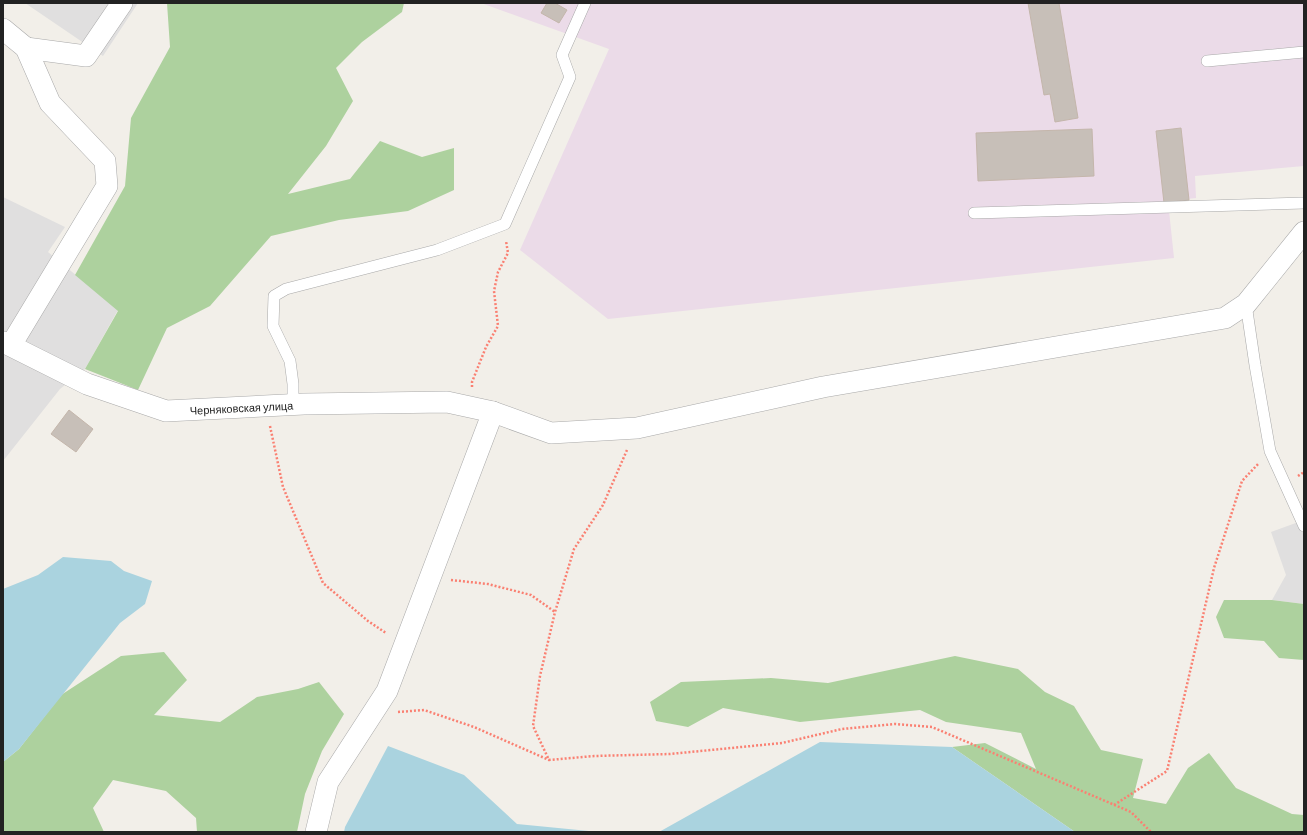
<svg xmlns="http://www.w3.org/2000/svg" width="1307" height="835" font-family="Barlow,sans-serif">
<style>
.residential{fill:#e0dfdf}
.industrial{fill:#ebdbe8}
.forest{fill:#add19e}
.water{fill:#aad3df}
.building{fill:#c7bfb8;stroke:#c4b6ab}
.lines{fill:none;stroke-linecap:round;stroke-linejoin:round}
.lane-casing{stroke:#a9a9a9;stroke-width:12}
.street-casing{stroke:#a9a9a9;stroke-width:22}
.path{stroke:#fa8072;stroke-width:2.5;stroke-dasharray:2 2;stroke-linecap:butt}
.lane{stroke:#fff;stroke-width:11}
.street{stroke:#fff;stroke-width:21}
.labels{text-anchor:middle;dominant-baseline:central;stroke-width:4;stroke-linejoin:round;paint-order:stroke}
.street-label{font-size:11px;fill:#222;stroke:#fff}
</style>
<rect width="100%" height="100%" fill="#f2efe9"/>
<!-- residential -->
<path class="residential" d="M25,3H138L103,56Z
M3,197L65,227L48,252L118,310L85,369L60,389L3,461Z
M1304,520V604L1272,600L1286,575L1271,532Z"/>
<!-- industrial -->
<path class="industrial" d="M481,3H1304V166L1195,176L1196,198L1168,201L1174,258L608,319L520,250L609,49Z"/>
<!-- forest -->
<path class="forest" d="M167,3H404L402,12L362,42L336,68L353,101L326,146L288,194L350,179L380,141L422,157L454,148V190L408,211L339,220L271,236L210,306L167,328L138,390L85,369L118,311L75,275L125,186L131,118L170,47Z
M1224,600H1272L1304,604V660L1279,658L1264,641L1224,638L1216,617Z
M164,652L187,680L154,715L220,722L257,697L298,689L319,682L344,714L322,751L305,794L297,832H197L196,818L166,791L113,780L93,808L104,832H3V762L19,749L61,695L121,656Z
M955,656L1018,669L1045,692L1074,706L1101,750L1143,759L1133,798L1166,804L1188,768L1209,753L1236,788L1292,814L1304,815V832H1075L952,747L985,743L1036,769L1021,733L946,722L920,710L800,722L723,708L688,727L656,721L650,702L681,682L771,678L828,683Z"/>
<!-- water -->
<path class="water" d="M63,557L111,561L124,571L152,581L145,604L120,623L19,749L3,762V589L38,575Z
M820,742L952,747L1075,832H659Z
M388,746L464,775L517,824L599,832H344L345,827Z"/>
<!-- building -->
<path class="building" d="M547,3H555L567,10L559,23L541,13Z
M1028,3H1059L1078,118L1055,122L1050,94L1044,95Z
M1181,128L1189,200L1164,203L1156,131Z
M1092,129L1094,176L978,181L976,133Z
M69,410L93,429L76,452L51,434Z"/>
<g class="lines">
<defs>
<path id="lane" d="M1207,61L1304,52
M974,213L1304,203
M1246,304L1255,365L1270,451L1304,526
M293,405V384L290,361L273,326L274,296L286,289L437,250L505,224L570,77L562,55L585,3"/>
<g id="street">
<path d="M3,29L26,48L50,103L105,161L107,186L11,345"/>
<path d="M26,48L86,56L122,3"/>
<path id="s1" d="M3,342L87,384L166,411L304,404L447,402L493,412L551,433L637,428L823,387L1225,318L1246,304L1304,232"/>
<path d="M316,832L328,782L387,691L493,412"/>
</g>
</defs>
<!-- lane casing -->
<use href="#lane" class="lane-casing"/>
<!-- street casing -->
<use href="#street" class="street-casing"/>
<!-- path -->
<path class="path" d="M472,387V382L486,347L498,326L494,291L498,272L508,253L506,241
M270,426L283,487L323,583L368,621L386,633
M627,450L603,505L574,549L555,612L540,676L533,726L549,760L594,756L670,754L782,743L842,729L895,724L932,727L1131,812L1151,832
M1298,476L1304,472
M451,580L488,584L531,595L555,612
M398,712L424,710L474,727L549,760
M1114,805L1167,771L1214,568L1242,481L1259,463"/>
<!-- lane -->
<use href="#lane" class="lane"/>
<!-- street -->
<use href="#street" class="street"/>
</g>
<g class="labels">
<!-- street labels -->
<g class="street-label">
<text stroke="none"><textPath href="#s1" startOffset="253">Черняковская улица</textPath></text>
</g>
</g>
<!-- border -->
<rect width="1307" height="835" fill="none" stroke="#222222" stroke-width="8"/>
</svg>
